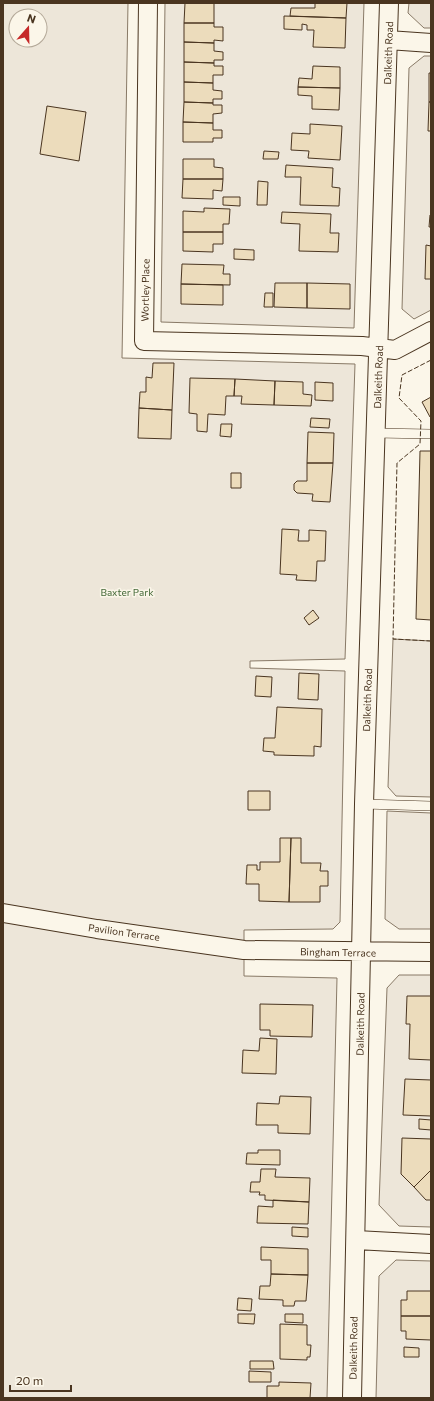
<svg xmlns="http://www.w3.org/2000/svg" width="434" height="1401" font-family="Commissioner,sans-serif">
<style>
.green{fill:#ede6d9;stroke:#887966;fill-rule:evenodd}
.building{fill:#ecdcbc;stroke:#4a3520}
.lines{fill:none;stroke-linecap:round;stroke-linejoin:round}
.lane-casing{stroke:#4a3520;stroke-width:10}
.street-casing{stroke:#4a3520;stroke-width:20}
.lane{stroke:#fbf6e9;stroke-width:9}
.street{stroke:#fbf6e9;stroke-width:18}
.fence{stroke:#4a3520;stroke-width:1;stroke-dasharray:5 2;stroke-linecap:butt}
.labels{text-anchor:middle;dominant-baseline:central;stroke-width:3;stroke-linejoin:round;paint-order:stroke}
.street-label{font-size:10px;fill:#4a3520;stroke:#fbf6e9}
.park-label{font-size:10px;fill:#436837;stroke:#fbf6e9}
</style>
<rect width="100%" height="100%" fill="#fbf6e9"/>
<!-- green -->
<path class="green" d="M3,3H128L122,358L355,364L345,659L250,661V668L345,671L340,922L333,929L244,930V976L337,978L327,1398H3ZM16,16H40V40H16Z
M165,3H364L354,328L161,322Z
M409,3H431V28H424L408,13Z
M424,56H431V310L414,319L402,309L409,68Z
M393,639L431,641V797L396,796L388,787Z
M387,811L431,813V929H399L385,919Z
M399,975H431V1227L399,1226L379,1205L387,988Z
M396,1260L431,1261V1398H376L379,1276Z"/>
<!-- building -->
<path class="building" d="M185,3H214V23H184Z
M315,3H347L346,18L290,16L291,8H315Z
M284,16L346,18L345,48L313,47L314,30H307V25L302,24V30L284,29Z
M184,23H214V27H223V41L214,40V43L184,42Z
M184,42L214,43V51L223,52V60H214V63L184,62Z
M184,62L214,63V66H223V75H213V83L184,82Z
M313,66L340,67V88L298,87L299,78L312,79Z
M429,73H431V102H429Z
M184,82L213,83V90L222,91V99H213V103L184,102Z
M298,87L340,88L339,110L312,109V96L298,95Z
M184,102L213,103V105H222V113L213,114V123L183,122Z
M429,102H431V131H428Z
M47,106L86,112L79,161L40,154Z
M183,122L213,123V130H222V138H213V142H183Z
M310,124L342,126L340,160L308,158L309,151L291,150L292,133L310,134Z
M264,151L279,152L278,159H263Z
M183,159H214V167L223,168V179H183Z
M286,165L333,168L332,187L340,188L339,206L300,205L301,177H285Z
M183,179H223L222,191L213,190V199L182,198Z
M258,181L268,182L267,205H257Z
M223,197H240V206L223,205Z
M204,208L230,209L229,224H223V232H183V211L204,212Z
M282,212L331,214L330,233H339L338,252L299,251L300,224L281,223Z
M430,215H431V227H429Z
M183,232H223V244H213V252L183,251Z
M426,245L431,246V279H425Z
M234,249L254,250V260L234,259Z
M182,264L224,265L223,274H230V285L181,284Z
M275,283H307V308L274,307Z
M307,283L350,284V309L307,308Z
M181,284L223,285V305L181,304Z
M265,293H273V307H264Z
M153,363H174L172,410L139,408L140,392H146V377L152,378Z
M190,378L235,379L234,396H226L225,415L208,414L207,432L197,431V414L189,413Z
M235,379L275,381L274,405L241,404L242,396H234Z
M275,381L303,382V394L312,395L311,406L274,405Z
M315,382L333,383V401L315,400Z
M431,397V416L430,417L422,402Z
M139,408L172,410L171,439L138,438Z
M311,418L330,419L329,428L310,427Z
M221,424H232L231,437L220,436Z
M308,432L334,433L333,463H307Z
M420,451H431V620L416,619Z
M307,463H333L330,502L312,501L313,494L297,493L294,490V484L297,481H307Z
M231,473H241V488H231Z
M282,529L299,530L298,541H309V530L326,531L325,561H317L316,581L296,580L297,575L280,574Z
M313,610L319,618L309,625L304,618Z
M299,673L319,674L318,700L298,699Z
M256,676L272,677L271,697L255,696Z
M277,707L322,709L321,747L314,746V756L274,755V752L263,751L264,738H275Z
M248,791H270V810H248Z
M280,838H291L289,902L259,901V884H246L247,865H257V870H260V862H280Z
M291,838H301V863H321L320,871H328V886H320V902H289Z
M407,996H431V1060L409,1059L410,1024H406Z
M260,1004L313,1005L312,1037L270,1036V1030H260Z
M260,1038L277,1039L276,1074L242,1073L243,1050L259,1051Z
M405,1079L431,1080V1116L403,1115Z
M280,1096L311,1097L310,1134L278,1133V1125H256L257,1103L279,1104Z
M419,1119L431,1120V1130L419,1129Z
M402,1138L431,1139V1170L414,1187L401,1174Z
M258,1150H280V1165L246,1164L247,1153H258Z
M261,1169H276L275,1177L310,1178L309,1202L265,1200V1195H259L260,1192H250L251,1182H260Z
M431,1170V1200H426L414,1187Z
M273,1200L309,1202L308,1224L257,1223L258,1206L273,1207Z
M292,1227L308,1228V1237L292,1236Z
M261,1247L308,1249V1275L271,1274V1260H261Z
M271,1274L308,1275L306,1301H295L294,1306H283V1300L259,1299L260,1286H270Z
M407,1291H431V1316H401V1300H407Z
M238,1298L252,1299L251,1311L237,1310Z
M238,1314H255L254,1324L238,1323Z
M285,1314H303V1323L285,1322Z
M401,1316H431V1340L406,1339V1331H401Z
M280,1324L307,1325V1345H311L310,1357H307V1360L280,1359Z
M404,1347L419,1348V1357H404Z
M250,1361H273L274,1369H250Z
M249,1371L271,1372V1382H249Z
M279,1382L311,1383L310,1398H267V1386H279Z"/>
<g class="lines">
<defs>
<path id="lane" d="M375,433L431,434
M364,804L431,806"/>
<path id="street" d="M148,3L144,341L362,346L395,350L431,331
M388,40L431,43
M3,913L97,929L244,950L431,952
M356,1240L431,1244
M352,1398L364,804L389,3"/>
</defs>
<!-- lane casing -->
<use href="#lane" class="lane-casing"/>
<!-- street casing -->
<use href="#street" class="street-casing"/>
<!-- lane -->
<use href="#lane" class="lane"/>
<!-- street -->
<use href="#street" class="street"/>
<!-- fence -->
<path class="fence" d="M431,360L402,375L399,398L421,421L420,444L397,463L393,639L431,641"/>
</g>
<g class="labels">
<!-- street labels -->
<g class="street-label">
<text transform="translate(388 53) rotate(-88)">Dalkeith Road</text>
<text transform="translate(145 290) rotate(-89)">Wortley Place</text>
<text transform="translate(378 377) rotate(-88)">Dalkeith Road</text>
<text transform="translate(367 700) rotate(-88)">Dalkeith Road</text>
<text transform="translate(124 932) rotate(8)">Pavilion Terrace</text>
<text transform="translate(338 952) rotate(1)">Bingham Terrace</text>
<text transform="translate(360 1024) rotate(-89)">Dalkeith Road</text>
<text transform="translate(353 1348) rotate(-89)">Dalkeith Road</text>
</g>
<!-- park labels -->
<g class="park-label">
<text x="127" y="592">Baxter Park</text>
</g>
</g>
<!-- border -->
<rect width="434" height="1401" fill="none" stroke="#4a3520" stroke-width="8"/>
<!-- north arrow -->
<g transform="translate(28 28) rotate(20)"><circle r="19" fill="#fbf6e9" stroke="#b4a999"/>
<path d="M0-3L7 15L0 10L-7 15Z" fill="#c62828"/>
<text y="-6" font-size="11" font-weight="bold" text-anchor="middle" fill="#4a3520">N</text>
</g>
<!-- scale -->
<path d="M10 1385v6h61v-6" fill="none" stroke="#4a3520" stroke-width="2"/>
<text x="16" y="1385" font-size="12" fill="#4a3520" stroke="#fbf6e9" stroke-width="3" paint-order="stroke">20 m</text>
</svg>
